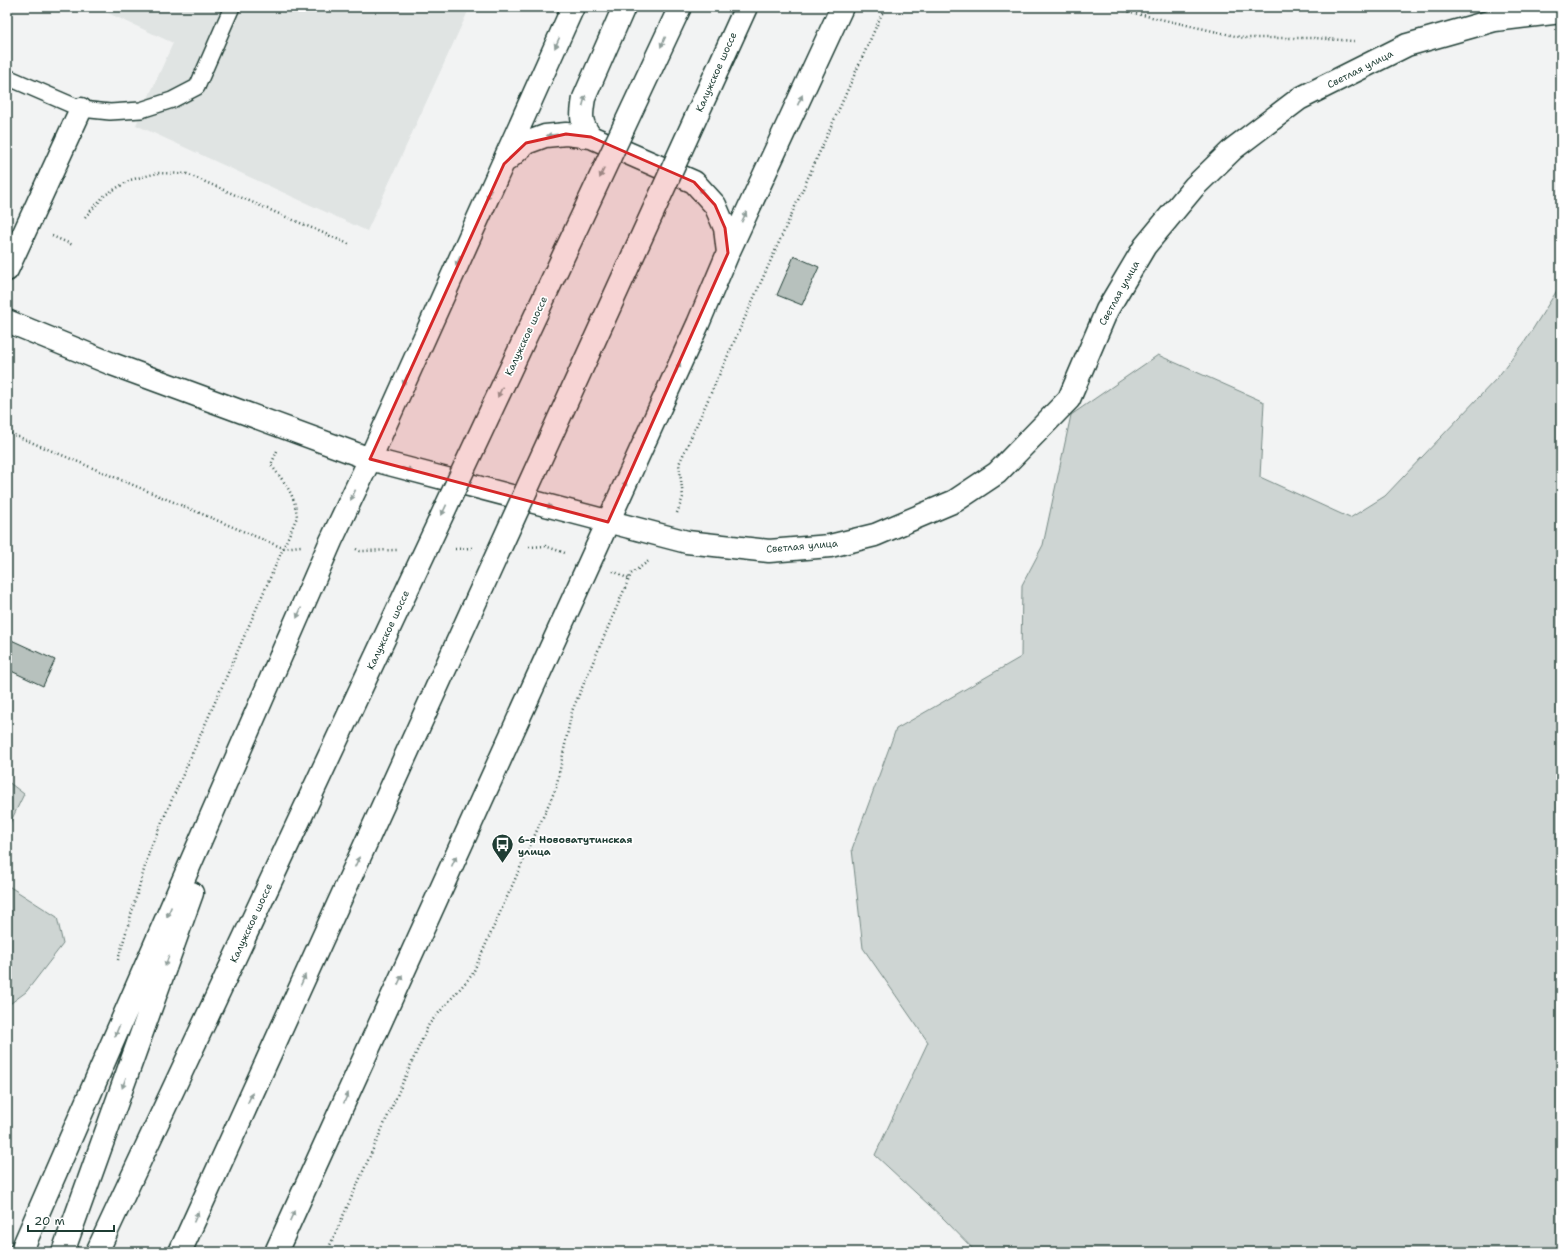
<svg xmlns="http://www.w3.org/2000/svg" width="1568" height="1259" font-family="'Shantell Sans',sans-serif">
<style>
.built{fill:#e0e4e3}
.green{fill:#ced5d3;stroke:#768984}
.building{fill:#b7c1bd;stroke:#1f3d34}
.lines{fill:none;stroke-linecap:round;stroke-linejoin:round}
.lane-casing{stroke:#1f3d34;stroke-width:18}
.street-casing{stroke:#1f3d34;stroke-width:25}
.secondary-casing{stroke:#1f3d34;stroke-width:25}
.path{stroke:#1f3d34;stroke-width:2.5;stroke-dasharray:1 3;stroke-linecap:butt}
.lane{stroke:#fff;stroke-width:15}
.street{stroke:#fff;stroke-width:22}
.secondary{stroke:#fff;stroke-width:22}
.highway-bridge-casing{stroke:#1f3d34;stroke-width:25;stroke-linecap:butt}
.highway-bridge{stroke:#fff;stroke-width:22}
.oneway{fill:#8f9e9a}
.marked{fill:#d62828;fill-opacity:0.2;stroke:#d62828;stroke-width:3;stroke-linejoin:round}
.labels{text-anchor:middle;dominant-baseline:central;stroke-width:3.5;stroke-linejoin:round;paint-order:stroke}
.street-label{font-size:10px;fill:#1f3d34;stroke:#fff}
.poi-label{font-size:10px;font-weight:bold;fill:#1f3d34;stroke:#fff;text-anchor:start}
</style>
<rect width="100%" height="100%" fill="#f2f3f3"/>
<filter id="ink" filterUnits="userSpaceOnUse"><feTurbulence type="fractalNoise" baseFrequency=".025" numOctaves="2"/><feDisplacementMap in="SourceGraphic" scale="8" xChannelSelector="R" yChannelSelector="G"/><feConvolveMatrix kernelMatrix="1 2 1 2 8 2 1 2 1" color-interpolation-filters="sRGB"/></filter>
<g filter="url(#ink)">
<!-- built -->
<path class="built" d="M95,7H470L367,231L136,125L173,43Z"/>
<!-- green -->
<path class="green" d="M1561,284V1252H976L943,1218L875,1155L928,1042L863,948L852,849L896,729L1021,657L1022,585L1043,545L1071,415L1158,355L1264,402L1260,477L1350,518L1385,496L1497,378L1524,343Z
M7,781L24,794L10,823L7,835Z
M7,885L57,917L63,944L26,992L7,1006Z"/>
<!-- building -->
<path class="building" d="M794,256L819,267L802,305L777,295Z
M7,638L55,660L43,686L7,669Z"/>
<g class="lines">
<defs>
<path id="lane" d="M7,77L81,109L110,112L141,110L172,100L197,87L232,7"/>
<path id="street" d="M7,270L81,109
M370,459L687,542L769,551L830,546L875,535L955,501L997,473L1069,399L1107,310L1145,246L1194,187L1233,149L1299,99L1407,45L1495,20L1561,12"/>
<path id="secondary" d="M591,137C580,123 581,116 584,98L624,7
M507,160L526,143L545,136L566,134L591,137L694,182L715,205L725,228L728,253
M7,321L112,364L370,459
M21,1252L331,541L370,459L573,7
M63,1252L192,893
M276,1252L698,324L728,253L842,7"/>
</defs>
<!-- lane casing -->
<use href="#lane" class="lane-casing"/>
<!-- street casing -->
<use href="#street" class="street-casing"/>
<!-- secondary casing -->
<use href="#secondary" class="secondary-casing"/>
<!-- path -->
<path class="path" d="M1113,7L1138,14L1244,38H1314L1354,41
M85,217L105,195L130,180L158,173L187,174L351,245
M52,236L73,245
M7,432L283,548L301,546
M677,513L683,497L679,464L885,7
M529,547L545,546L565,553
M356,549L360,551L397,550
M455,549L472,548
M613,571L629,579
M118,960L150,849L297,517C295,494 285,483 271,465L277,451
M327,1252L429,1024L472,975L556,788L572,711L631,574L650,560"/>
<!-- lane -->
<use href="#lane" class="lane"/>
<!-- street -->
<use href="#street" class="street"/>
<!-- secondary -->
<use href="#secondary" class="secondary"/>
<defs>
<path id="highway-bridge" d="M97,1252L680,7
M180,1252L746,7"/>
</defs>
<!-- highway-bridge casing -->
<use href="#highway-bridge" class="highway-bridge-casing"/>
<!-- highway-bridge -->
<use href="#highway-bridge" class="highway-bridge"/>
</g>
<!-- one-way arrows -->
<defs><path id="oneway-solid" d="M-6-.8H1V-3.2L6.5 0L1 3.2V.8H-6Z"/></defs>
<g class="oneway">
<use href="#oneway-solid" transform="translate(663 42) rotate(115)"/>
<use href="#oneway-solid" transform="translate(557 43) rotate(114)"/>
<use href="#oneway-solid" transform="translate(800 100) rotate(-65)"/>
<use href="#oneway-solid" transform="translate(584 101) rotate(-75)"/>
<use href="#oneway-solid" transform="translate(552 135) rotate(173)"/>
<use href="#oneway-solid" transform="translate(602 173) rotate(115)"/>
<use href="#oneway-solid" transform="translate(703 192) rotate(-132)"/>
<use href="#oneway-solid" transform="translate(489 194) rotate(116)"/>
<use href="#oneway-solid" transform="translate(744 217) rotate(-65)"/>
<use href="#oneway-solid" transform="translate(458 261) rotate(114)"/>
<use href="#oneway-solid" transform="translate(678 368) rotate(-65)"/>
<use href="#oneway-solid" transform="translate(405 380) rotate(114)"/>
<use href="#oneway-solid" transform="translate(500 392) rotate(115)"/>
<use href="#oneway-solid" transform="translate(407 469) rotate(14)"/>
<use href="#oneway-solid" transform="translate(624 486) rotate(-65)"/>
<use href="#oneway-solid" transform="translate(353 495) rotate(115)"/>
<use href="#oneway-solid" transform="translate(547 506) rotate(15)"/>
<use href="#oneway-solid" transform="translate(444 510) rotate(115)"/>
<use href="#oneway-solid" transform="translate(299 613) rotate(114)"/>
<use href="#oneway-solid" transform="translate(454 861) rotate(-66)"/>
<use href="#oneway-solid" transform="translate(357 862) rotate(-66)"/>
<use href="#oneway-solid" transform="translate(169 912) rotate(113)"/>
<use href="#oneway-solid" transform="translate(167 961) rotate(110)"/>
<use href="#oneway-solid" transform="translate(303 980) rotate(-66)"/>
<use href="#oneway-solid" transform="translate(400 980) rotate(-66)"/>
<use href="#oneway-solid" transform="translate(117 1031) rotate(113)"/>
<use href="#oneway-solid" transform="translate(124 1083) rotate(110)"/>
<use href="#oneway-solid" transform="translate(250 1098) rotate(-66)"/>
<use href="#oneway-solid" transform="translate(346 1098) rotate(-66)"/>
<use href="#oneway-solid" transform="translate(292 1216) rotate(-66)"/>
<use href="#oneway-solid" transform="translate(196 1217) rotate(-66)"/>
</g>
</g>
<!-- marked area -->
<path class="marked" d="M566,134L591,137L694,182L715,205L725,228L728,253L608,522L370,459L504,164L526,143Z"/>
<!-- icons -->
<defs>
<symbol id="bus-pin" viewBox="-11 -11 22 30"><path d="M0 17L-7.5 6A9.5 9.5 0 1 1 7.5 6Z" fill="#1f3d34" stroke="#fff"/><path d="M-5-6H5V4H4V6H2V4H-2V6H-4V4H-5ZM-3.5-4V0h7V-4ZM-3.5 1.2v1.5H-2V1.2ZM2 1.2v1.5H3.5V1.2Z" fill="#fff"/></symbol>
</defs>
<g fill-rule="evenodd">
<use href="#bus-pin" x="490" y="832" width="25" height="34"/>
</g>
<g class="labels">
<!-- street labels -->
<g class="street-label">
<text transform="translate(1360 69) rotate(-27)">Светлая улица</text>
<text transform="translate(716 72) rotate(-66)">Калужское шоссе</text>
<text transform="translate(1119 293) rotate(-61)">Светлая улица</text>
<text transform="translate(526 336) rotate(-65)">Калужское шоссе</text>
<text transform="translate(802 546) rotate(-5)">Светлая улица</text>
<text transform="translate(388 630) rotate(-65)">Калужское шоссе</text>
<text transform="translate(251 923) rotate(-65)">Калужское шоссе</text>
</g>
<!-- poi labels -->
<g class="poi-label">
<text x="518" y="839">6-я Нововатутинская<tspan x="518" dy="12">улица</tspan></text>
</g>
</g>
<!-- margin -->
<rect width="1568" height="1259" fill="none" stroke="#fff" stroke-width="24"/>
<rect x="12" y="12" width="1544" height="1235" fill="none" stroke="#1f3d34" stroke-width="1.5" filter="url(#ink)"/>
<!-- scale -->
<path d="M28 1225v6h86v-6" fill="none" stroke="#1f3d34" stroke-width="2"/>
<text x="34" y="1225" font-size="12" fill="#1f3d34" stroke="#ffffff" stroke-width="3" paint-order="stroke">20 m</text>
</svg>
